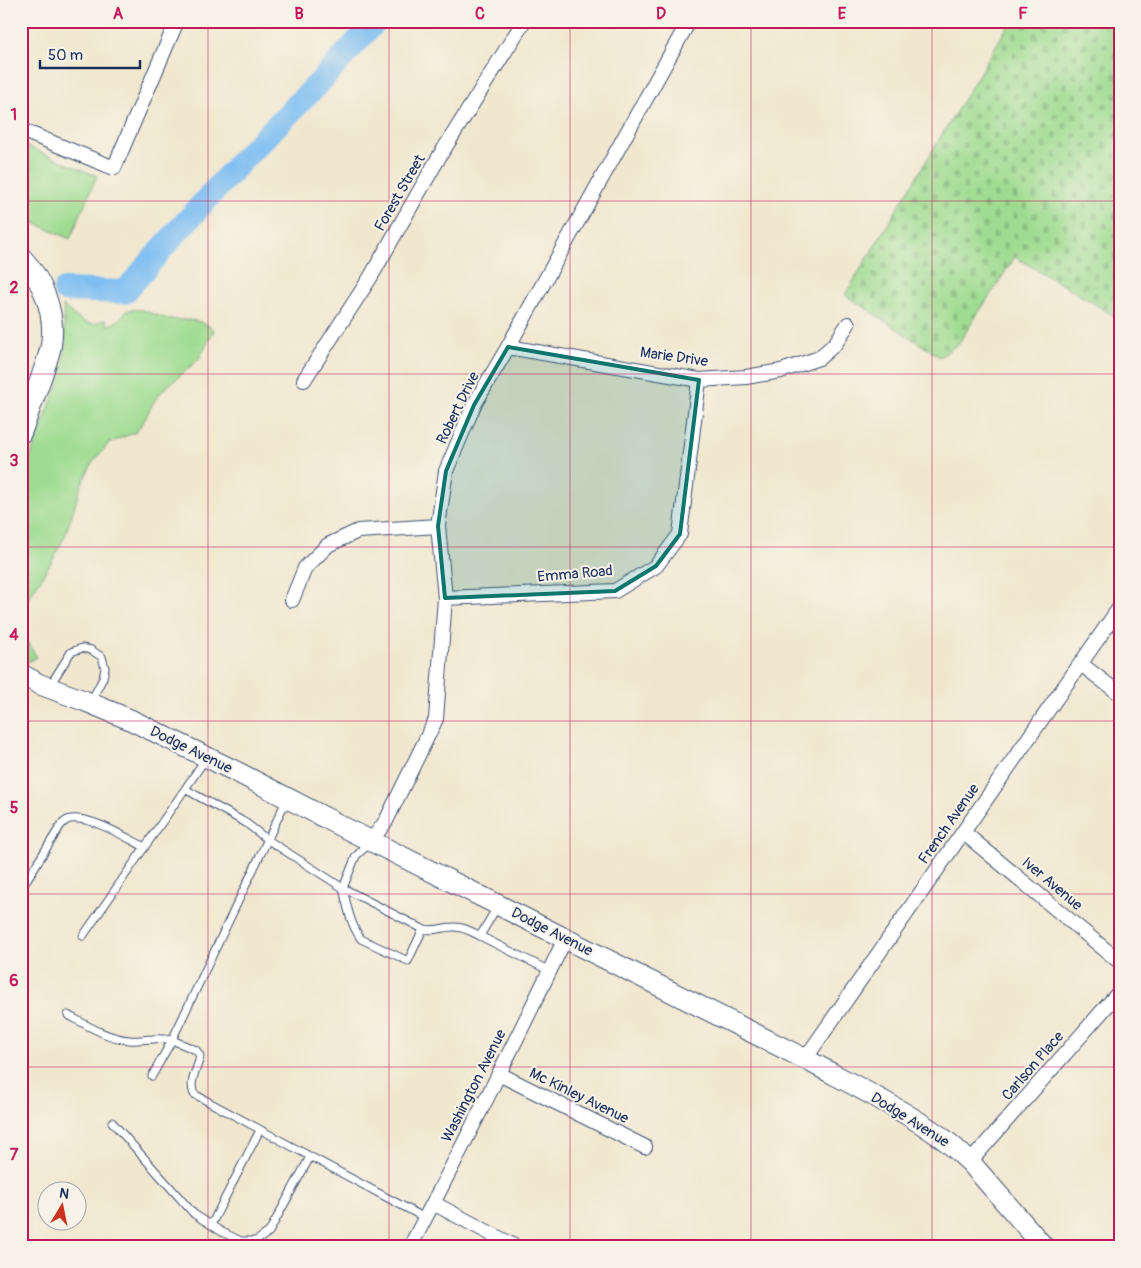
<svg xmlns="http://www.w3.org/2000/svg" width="1141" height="1268" font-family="Pangolin,sans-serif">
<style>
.green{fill:#9fdc91;stroke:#5d8678}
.cemetery{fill:url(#cemetery-stones);stroke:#5d8678}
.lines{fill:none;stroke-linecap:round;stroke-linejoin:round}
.river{stroke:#7ebef2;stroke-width:24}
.lane-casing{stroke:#3b4b6f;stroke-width:9}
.street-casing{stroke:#3b4b6f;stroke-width:16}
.secondary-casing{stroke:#3b4b6f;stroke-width:22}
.lane{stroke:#fff;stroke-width:7}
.street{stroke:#fff;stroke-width:14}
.secondary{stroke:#fff;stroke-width:20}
.marked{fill:#0f766e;fill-opacity:0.2;stroke:#0f766e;stroke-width:4;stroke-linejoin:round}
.grid{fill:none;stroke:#c2185b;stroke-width:1;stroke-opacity:0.55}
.labels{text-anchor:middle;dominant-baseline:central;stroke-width:4;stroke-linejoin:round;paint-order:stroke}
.street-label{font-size:15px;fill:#1b2f5e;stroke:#f7f3e8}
.neatline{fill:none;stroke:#c2185b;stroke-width:2}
.grid-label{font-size:16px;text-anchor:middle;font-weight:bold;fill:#c2185b}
</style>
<defs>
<pattern id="cemetery-stones" width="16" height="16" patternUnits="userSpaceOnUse" patternTransform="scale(1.25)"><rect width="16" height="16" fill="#9fdc91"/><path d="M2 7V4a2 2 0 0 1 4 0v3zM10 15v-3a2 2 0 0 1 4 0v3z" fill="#88bd7f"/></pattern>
</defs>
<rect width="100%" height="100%" fill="#f7f3e8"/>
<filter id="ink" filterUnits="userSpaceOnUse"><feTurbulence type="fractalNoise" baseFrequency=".02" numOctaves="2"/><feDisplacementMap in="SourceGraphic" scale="10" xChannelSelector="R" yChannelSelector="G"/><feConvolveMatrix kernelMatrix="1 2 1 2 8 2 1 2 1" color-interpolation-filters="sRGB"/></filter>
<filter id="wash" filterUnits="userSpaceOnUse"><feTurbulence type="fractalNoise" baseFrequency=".0096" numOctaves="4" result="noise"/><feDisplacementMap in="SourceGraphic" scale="20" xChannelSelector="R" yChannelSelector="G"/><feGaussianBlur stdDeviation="1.12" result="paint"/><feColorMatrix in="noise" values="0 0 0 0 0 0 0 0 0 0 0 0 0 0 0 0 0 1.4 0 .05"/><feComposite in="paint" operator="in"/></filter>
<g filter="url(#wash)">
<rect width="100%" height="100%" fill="#f1e7ce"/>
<!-- green -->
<path class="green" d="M21,144L97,176L70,239L21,217Z
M63,306C71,312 83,325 94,324C99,323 101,320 106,320L107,325C116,323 121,319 126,311C145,306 149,314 165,318C182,322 199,316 214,330L199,359L162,391L153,403L145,419L136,432L109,443L93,462L82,483L65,536L52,561L26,602L21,612V481L60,378L64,359L65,340Z
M21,632L37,657L27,662L21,655Z"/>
<!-- cemetery -->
<path class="cemetery" d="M1011,21H1120V319L1015,257L958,344L940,357L845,295Z"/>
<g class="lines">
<!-- river -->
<path class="river" d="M65,290L125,292L167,243L243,159L319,83L376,21"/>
</g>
</g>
<g filter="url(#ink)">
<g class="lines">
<defs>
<path id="lane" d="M49,687L71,652L82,648L91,650L102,657L105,668L103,678L90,703
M206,758L185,789L246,823L268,840L343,888L356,856L369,844
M286,801L172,1040L196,1050L200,1056C198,1069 188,1081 194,1094L425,1218
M343,888L423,929C435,932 441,927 453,927C463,926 472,932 480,936L497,907
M343,888C347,905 350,924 361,939L408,961L423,929
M21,889L61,825C64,822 67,819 71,819C91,816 127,838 145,847
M83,936L185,789
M480,936L550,971
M68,1015C88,1026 107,1038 129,1040C137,1041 145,1039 153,1039C159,1038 166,1039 172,1040L152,1076
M112,1122L194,1214L222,1232L241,1241H256L269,1232L310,1157
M211,1225L260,1130"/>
<path id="street" d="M21,130L114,168L177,21
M508,347L699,380L746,377L781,371L819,358L835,344L848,324
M304,380L370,278L439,157L524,21
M445,598L615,591L656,566L680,534L699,380
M292,600L305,568L328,545L358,531L438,526
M1081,664L1120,694
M963,832L1120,962
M371,841L386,821L436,719L445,598L438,526L446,471L474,405L508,347L689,21
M805,1059L1120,607
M499,1074L645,1147
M970,1162L1120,991
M433,1203L516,1247
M410,1247C464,1145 515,1043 565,939"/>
<path id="secondary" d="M21,257C43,280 56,313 51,345C49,357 44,368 41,378C34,397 28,415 21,433
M21,674L39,684L85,701L131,720L237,772L347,829L805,1059C851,1084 899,1107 941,1137C951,1144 961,1154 970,1162L1044,1247"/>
</defs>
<!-- lane casing -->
<use href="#lane" class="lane-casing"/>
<!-- street casing -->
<use href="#street" class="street-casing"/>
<!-- secondary casing -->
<use href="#secondary" class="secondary-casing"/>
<!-- lane -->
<use href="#lane" class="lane"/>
<!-- street -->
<use href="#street" class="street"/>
<!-- secondary -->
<use href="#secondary" class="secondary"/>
</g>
</g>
<!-- marked area -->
<path class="marked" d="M508,347L699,380L680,534L656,566L615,591L445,598L438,526L446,471L474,405Z"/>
<!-- grid -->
<path class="grid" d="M208,21V1247M389,21V1247M570,21V1247M751,21V1247M932,21V1247M21,201H1120M21,374H1120M21,547H1120M21,721H1120M21,894H1120M21,1067H1120"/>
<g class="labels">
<!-- street labels -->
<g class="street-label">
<text transform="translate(400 193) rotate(-60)">Forest Street</text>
<text transform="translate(674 357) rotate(8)">Marie Drive</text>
<text transform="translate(458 408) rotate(-64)">Robert Drive</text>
<text transform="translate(575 574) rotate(-5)">Emma Road</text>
<text transform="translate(191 750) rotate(26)">Dodge Avenue</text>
<text transform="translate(949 824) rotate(-55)">French Avenue</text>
<text transform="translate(1052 884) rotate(40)">Iver Avenue</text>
<text transform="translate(552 932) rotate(27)">Dodge Avenue</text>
<text transform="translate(1033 1066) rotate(-49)">Carlson Place</text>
<text transform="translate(474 1086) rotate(-63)">Washington Avenue</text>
<text transform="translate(579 1096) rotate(26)">Mc Kinley Avenue</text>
<text transform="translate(910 1120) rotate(32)">Dodge Avenue</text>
</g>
</g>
<!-- margin -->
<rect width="1141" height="1268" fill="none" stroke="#f7f3e8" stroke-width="55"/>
<!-- north arrow -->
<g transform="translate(62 1206) rotate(10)"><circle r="24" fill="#f7f3e8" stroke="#9fa5b1"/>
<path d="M0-4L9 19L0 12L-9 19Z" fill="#c8321e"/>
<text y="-8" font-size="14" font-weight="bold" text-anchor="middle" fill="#1b2f5e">N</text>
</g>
<!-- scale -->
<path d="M40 60v8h100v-8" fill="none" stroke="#1b2f5e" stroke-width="2.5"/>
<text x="48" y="60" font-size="15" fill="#1b2f5e" stroke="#f7f3e8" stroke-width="4" paint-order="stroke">50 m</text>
<rect x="28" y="28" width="1086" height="1212" class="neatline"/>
<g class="grid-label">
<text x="118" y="19">A</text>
<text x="299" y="19">B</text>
<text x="480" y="19">C</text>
<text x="661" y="19">D</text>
<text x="842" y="19">E</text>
<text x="1023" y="19">F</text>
<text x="14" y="120">1</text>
<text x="14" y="293">2</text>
<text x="14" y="466">3</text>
<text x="14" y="640">4</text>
<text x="14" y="813">5</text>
<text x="14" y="986">6</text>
<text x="14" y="1160">7</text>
</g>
</svg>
